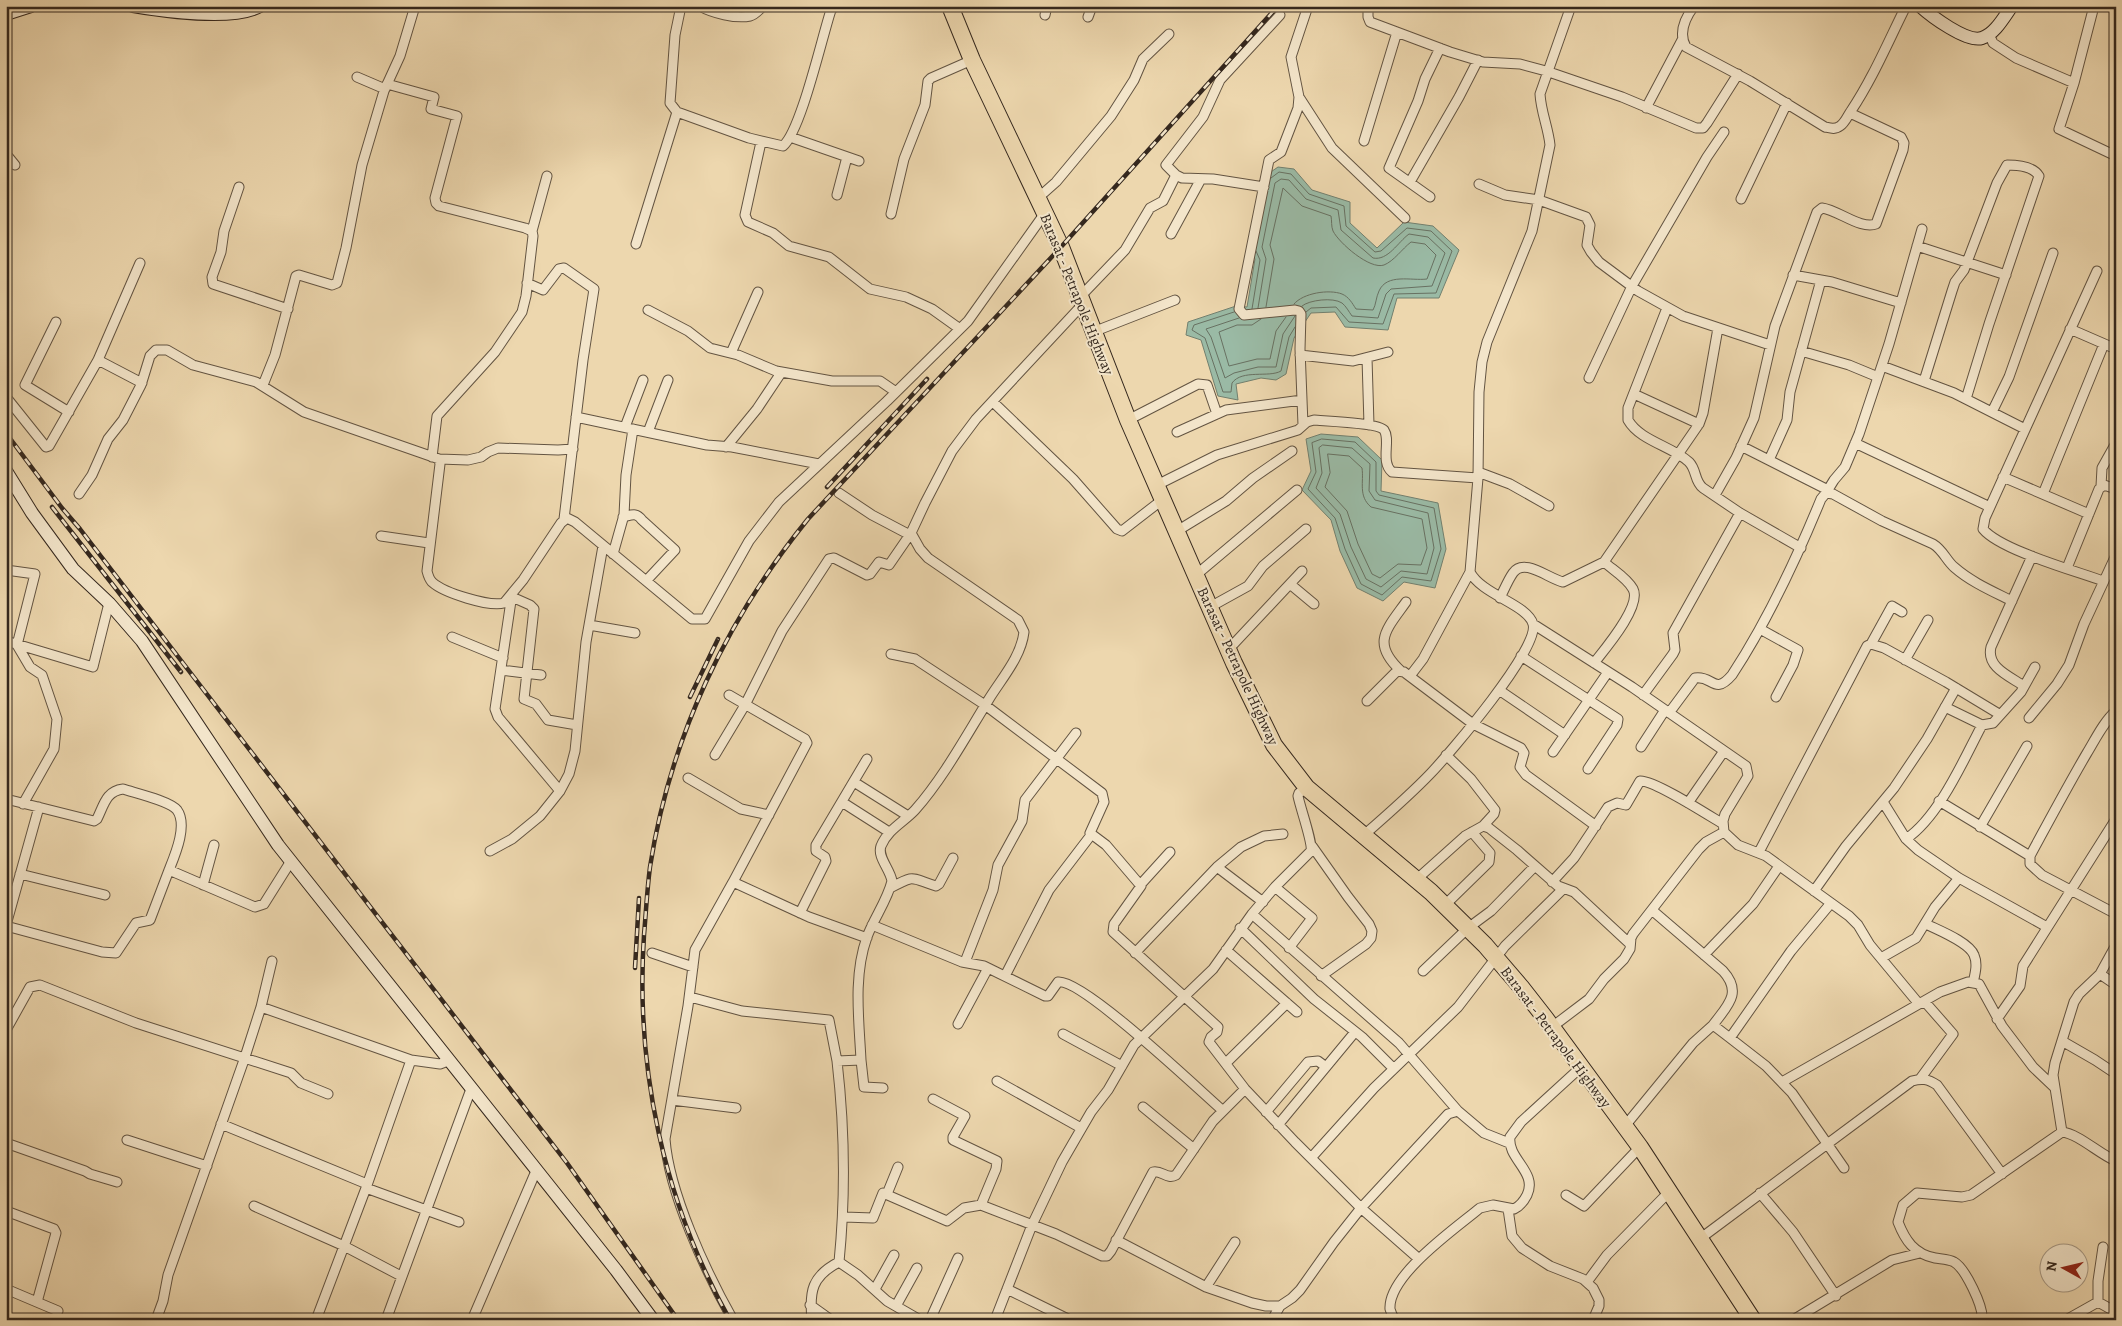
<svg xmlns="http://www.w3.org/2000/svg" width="2122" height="1326" font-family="Alegreya,serif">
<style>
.water{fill:#9abaa5;stroke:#72806f}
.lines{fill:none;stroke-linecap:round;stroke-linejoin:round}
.shore{stroke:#687162;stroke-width:1}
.street-casing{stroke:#635442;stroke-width:11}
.secondary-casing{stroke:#35281e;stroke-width:14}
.highway-casing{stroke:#35281e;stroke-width:18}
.street{stroke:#f3e5ca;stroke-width:9}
.secondary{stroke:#f3e5ca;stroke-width:12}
.highway{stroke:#edd7ae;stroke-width:16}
.rail-casing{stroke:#35281e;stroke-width:4.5}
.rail{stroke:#f3e5ca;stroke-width:2.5;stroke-dasharray:8;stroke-linecap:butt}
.labels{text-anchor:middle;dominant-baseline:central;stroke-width:4;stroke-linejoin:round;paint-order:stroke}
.street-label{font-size:15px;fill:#35281e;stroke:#f3e5ca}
</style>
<rect width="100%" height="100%" fill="#edd7ae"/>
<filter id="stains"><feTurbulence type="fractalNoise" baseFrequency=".004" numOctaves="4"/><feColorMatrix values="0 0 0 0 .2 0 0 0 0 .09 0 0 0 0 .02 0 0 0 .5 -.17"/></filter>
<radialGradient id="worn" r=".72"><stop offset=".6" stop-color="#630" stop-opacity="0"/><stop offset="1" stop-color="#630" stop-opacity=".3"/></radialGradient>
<!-- water -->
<path class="water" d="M1278,167L1294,169L1312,190L1350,202V223L1377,248L1404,222L1433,226L1459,250L1439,298H1397L1388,330L1345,327L1335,312L1311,313L1294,338L1286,374L1276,380L1261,378L1236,384L1238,400L1218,396L1201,340L1186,335L1188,322L1236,306L1247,307L1255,259L1249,249L1265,176Z
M1321,434L1358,437L1382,460L1381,491L1438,503L1446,549L1435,588L1404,582L1383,601L1357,588L1340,551L1331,520L1302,490L1311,471L1306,439Z"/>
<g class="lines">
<!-- shore -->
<path class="shore" d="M1271,178L1279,172L1291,174L1309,194L1344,206L1346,226L1375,252L1381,251L1407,228L1431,231L1452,251L1436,293L1394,294L1383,324L1349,322L1336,307L1311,308L1306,312
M1266,307L1274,259L1270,245L1283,188L1302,206L1331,216C1332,221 1331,226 1333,231C1339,243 1370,270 1384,265C1394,261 1402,249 1411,242L1425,244L1436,255L1427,279C1411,281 1387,273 1379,291C1376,297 1376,305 1373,310L1356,309C1352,303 1349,297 1342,294C1329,289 1303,293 1294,304
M1258,308L1266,259L1262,247L1275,183L1281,179L1289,180L1306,199L1338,210L1341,230L1373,258C1388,261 1398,242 1409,234L1428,237L1445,253L1432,286L1391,289L1386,294L1378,318L1352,316C1349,312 1346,306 1342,303C1333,297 1309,300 1302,306
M1252,309L1260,260L1256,251
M1234,312L1194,325L1192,330L1205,338L1223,392H1231L1232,383C1242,369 1269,378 1281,371L1289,337L1295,327
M1239,318L1206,329L1211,337L1225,378L1234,373L1258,367H1276L1283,334L1295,316
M1261,319L1252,325H1237L1219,332L1229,366L1257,359H1270L1276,331L1286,317
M1322,439L1355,442L1376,462V491L1379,495L1434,508L1441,549L1431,581L1402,577L1382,595L1361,584L1345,549L1335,518L1308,489L1316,472L1312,443Z
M1323,445L1352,448L1370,464L1369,491L1375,500L1428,513L1434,548L1427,574L1401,571L1381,587L1366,579L1351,547L1340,514L1316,488L1322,473L1319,448Z
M1328,454L1349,456L1362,468C1364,482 1358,496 1371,507L1422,519L1427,548L1421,565L1398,564L1380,578L1372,574L1358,544L1347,511L1325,487L1330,473Z"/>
<defs>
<path id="street" d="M681,6L675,35L670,103L677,112L749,138L783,146C801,131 822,37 831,10L835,6
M700,6C712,13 736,19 750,16C755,15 759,10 763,6
M1368,6V17L1370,22L1450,52L1483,62L1520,64L1546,71L1622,97L1696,128H1703L1707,123L1738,74
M1694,6C1685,18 1678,33 1686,47L1750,81L1825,127C1830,128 1835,130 1840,126C1845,123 1848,115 1851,111C1873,78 1888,42 1906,6
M2094,6L2074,83L2059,129L2116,156
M1045,15L1047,6
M1088,17L1092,6
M1989,34L1993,43L2016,58L2074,83
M357,77L385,89
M387,84L434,97L431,109L457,116L435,198L436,203L439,206L525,228L532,231L533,236L526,296L522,312L495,352L437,416L432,457
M1299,97L1332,148L1405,218
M1646,108L1682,40
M790,137L859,161
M1364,141L1397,32
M761,142L745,215L748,222L773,233L789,246L829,257L870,289L906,297L932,309L960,329
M6,154L15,165
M1410,182L1459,97L1478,60
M1479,184L1505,195L1539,200L1586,217L1590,225L1587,245L1591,252L1599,262L1638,291L1683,316L1770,345
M239,187L224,231L221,252L212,277L213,284L288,309
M1264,187L1213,179L1182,178L1176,175L1166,165L1203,117L1220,80L1280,15
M837,195L847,157
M1430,197L1389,168L1418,101L1425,79L1440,48
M1038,198L1056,182L1111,116L1134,80L1143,59L1169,34
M1741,199L1787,103
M891,214L904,159L925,105L928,81L931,78L972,60
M532,231L547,176
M1171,234L1201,179
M636,244L677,112
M1917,246L2006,275
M2097,271L1985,518L1983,529C2000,550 2076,571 2103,581
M1793,275L1832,282L1901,303
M527,283L543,290L559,269L564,268L594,289L583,360L564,519
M1080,297L1125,250L1150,208L1163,201L1176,175
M1667,308L1628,408V420C1640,441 1672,446 1689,462C1697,470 1694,481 1703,488L1740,513L1801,548
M648,310L688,331L710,348L738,355L776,371L832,381H880L896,392
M56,322L25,385L69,412
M2070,329L2116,349
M1093,332L1175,300
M1801,351L1849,365L1878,377
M731,353L758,292
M1300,355L1353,361L1388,352
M1367,358L1369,425
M98,360L140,263
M1882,366L1954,393L2025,429
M1589,378L1632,286L1707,157L1724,132
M1924,381L1952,291L1955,282L1964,270L1997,183L2007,165C2018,165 2033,166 2039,176L1989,324L1966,399
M263,385L275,355L296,276L299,275L332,285L337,283L346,248L362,165L384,91L400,56L415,6
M1634,394L1699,424
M6,397L46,447L49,446L98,360L142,383
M993,402L1073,479L1117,529L1122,531L1162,500
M1992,412L2009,377L2053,253
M576,417L707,445L732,447L819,464
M1128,420L1198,384L1207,385L1217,414
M1303,425L1300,349L1301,314L1299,311L1295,310L1244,315L1239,309L1269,160L1281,152L1298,108L1299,97L1291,57L1308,6
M625,427L643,380
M648,432L668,380
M1177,432L1226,410L1302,400
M1855,443L1990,507
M1741,446L1828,490
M726,447L757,409L781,373
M439,459L468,460L481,457L488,452L498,448L558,450L573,449
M1769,460L1787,420L1790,392L1821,280
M1478,472L1510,484L1549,506
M2003,477L2089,514
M1157,485L1217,455L1298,430L1307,422L1314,420C1324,421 1379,423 1384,430C1391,440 1380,462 1392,472L1478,478
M2101,486L2102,468L2116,443
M839,493L872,515L910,535
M1826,493L1834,480L1845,467L1859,434L1889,344L1922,229
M79,494L92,475L108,439L123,420L141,385L150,356L156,350H167L193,365L256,382L304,412L439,459L440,464L427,571C428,575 429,579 432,582C444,593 489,607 504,603L523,580L561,523L567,518L575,522L692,619H705L749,541L779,502L887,401L968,321L1045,213
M2043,494L2104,344
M1715,495L1736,458L1754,418L1775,326L1817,212L1822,208C1838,210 1861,230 1876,224L1903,150L1904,143L1901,137L1850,113
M623,517C632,515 636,512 642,520L675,550L646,581
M1177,531L1226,501L1253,478L1292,451
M381,536L429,543
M613,554L624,515L626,475L633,429
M1604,562L1699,424L1703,413L1718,328
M2067,568L2099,489L2104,485L2116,489
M6,570L35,574L17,645L30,667L42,675L57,719L54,749L23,804
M1196,575L1297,490
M1290,584L1314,604
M512,594L495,709L498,717L560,791
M512,597L530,605L534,609L524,699L536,704L548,720L577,725
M1500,598C1504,590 1508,580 1513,573C1524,557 1549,579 1563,582L1604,562C1613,570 1627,578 1633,589C1642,606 1605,649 1594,663
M1210,607L1248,586L1263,566L1306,529
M1533,624L1632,687L1746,766L1748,776L1725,814L1723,821L1724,832L1738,845L1766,856L1849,916L1858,925L1870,945L1919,1004L1925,1002L1953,1034L1920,1079
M589,625L635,633
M1760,629L1798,650L1793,665L1776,697
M452,637L503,658
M6,641L93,667L109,603
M1871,644L1892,606L1902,612
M1228,650L1302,571
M891,654L915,659L985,705L1102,793L1104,802L1090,833L1106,845L1141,886L1114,924L1113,932L1218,1027L1217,1032L1211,1037L1209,1042L1245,1089L1295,1142L1361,1208L1419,1259
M1521,656L1618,719L1617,725L1588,769
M1905,660L1928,620
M501,670L541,675
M1401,671C1371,643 1386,630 1406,602
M1410,676L1423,659L1470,572
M2024,686C2009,676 1986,667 1991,647L2032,556
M1499,690L1565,735
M729,695L805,739L807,743L733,882L809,917L867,938
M1643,695L1673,654L1675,650L1673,633L1740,513
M1367,701L1395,673L1398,671L1404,672L1473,724L1521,748L1524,753L1520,767L1526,775L1596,826
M1945,707L1982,725L1993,723L2021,692L2035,667
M2116,711C2104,721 2095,740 2087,753C2067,787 2049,821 2030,856V864L2042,875L2116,914
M1669,713L1695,678C1713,675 1714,696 1732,675C1768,620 1796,560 1821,499L1826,493L1833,494L1882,521L1933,544C1943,550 1946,560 1954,567C1971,582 1992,591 2012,601
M2029,718L2057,684L2069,665L2084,624L2116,555
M1641,747L1665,710
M1553,752L1608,672
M715,755L745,705L782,631L829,559L834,558L867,575L870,574L879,562L889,565L911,533
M1446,755L1471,779L1495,810L1494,814L1483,826
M688,778L741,809L769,815
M854,782L908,816
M6,799L94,821L97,819C104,805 106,791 123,789C135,793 170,801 177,810C188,825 175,855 169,870
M1939,801L2030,856
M842,802L889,832
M1883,802L1906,839L1918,850L1959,878L2047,927
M1688,803L1724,751
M1980,827L2027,746
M1364,835C1387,815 1410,795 1431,773C1450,753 1540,648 1533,624C1527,604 1482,595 1470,572L1478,478L1479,392L1482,362L1487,342L1532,231L1550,145C1548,127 1541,112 1540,94L1571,6
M1906,839C1939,817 1964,759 1982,725
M1312,846L1348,897L1369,924L1372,931L1371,938L1366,944L1321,976
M490,851L512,839L540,816L560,791L569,774L575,751L586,642L603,546
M1759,852L1867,646L1871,644L1884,648L1946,682L1999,714
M1217,867L1263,902
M20,874L105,895
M1417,879L1465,836L1483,826L1489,828L1517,850L1558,886L1574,892L1630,944
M1552,882L1574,858L1608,807L1617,803L1626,805L1640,781C1654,780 1708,815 1723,824
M1141,884L1170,852
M203,885L214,845
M1275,887L1312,918L1289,948
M890,888C916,874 910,878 936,886L939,884L953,858
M1814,891L1846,846L1894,788L1927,739L1956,688
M1445,905L1489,862L1490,853L1472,832
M1653,911L1723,971C1743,993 1727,1006 1713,1025
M800,913L826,861L825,857L816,851V845L867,759
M1252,914L1399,1043L1458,1111
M1926,924C1938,930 1969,942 1974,955C1978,964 1975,974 1973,983
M6,925L39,807
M872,925L962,962L984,966L1045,996H1048L1058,982C1082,978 1199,1090 1222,1110
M6,926L102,952L116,953L136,923L150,920L169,870L255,907L264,904L291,861
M1240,928L1314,999L1362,1037L1393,1068
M1226,950L1297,1012
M652,953L693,967
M1135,953L1217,867L1241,847L1264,836L1283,834
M1704,955L1753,904L1779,866
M1881,958L1916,938L1935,907L1959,878
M965,962L993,890L998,865L1022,821L1025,800L1076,733
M1423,971L1468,928L1491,911L1535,866
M2100,974L2116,985
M1005,976L1049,890L1091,835
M690,997L742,1011L829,1020L837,1061
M261,1007L411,1060L440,1064L448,1061
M1997,1019L2020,986L2023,966L2116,819
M958,1024L988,968
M1552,1027L1589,999L1604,979L1624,959L1630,949L1631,938L1633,934L1699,849L1706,842L1724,832
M6,1030L30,987L40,985L136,1023L291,1073L301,1083L328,1094
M1063,1034L1122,1066
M1730,1038L1766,1066L1792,1093L1844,1168
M2062,1041L2095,1060L2116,1074
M861,1060L864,1087L883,1088
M1226,1063L1287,1003
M997,1081L1081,1128
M1782,1082L1940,992L1968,982L1979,984L2002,1026L2033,1067L2054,1087
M933,1099L965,1116L953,1137V1140L997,1161L996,1169L981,1205L1056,1234L1102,1256H1107L1111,1251L1153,1172C1162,1170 1167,1180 1176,1175L1213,1121L1245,1089
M672,1100L736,1108
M1143,1107L1194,1149
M1266,1112L1308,1062L1318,1061L1326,1067
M221,1124L367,1184
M1278,1125L1355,1032
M1625,1126L1693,1043L1713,1025L1730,1038L1791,951L1831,903
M2062,1132L2053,1075L2055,1063L2074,1002L2079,994L2100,974L2116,945
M127,1140L207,1166
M6,1143L85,1171L90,1174L117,1182
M1311,1158L1374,1088L1458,1007L1505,946L1563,889
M366,1188L459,1222
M1760,1193L1793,1232L1836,1296
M887,1194L898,1167
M1566,1195L1584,1206L1640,1147
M254,1206L344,1246L401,1276
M1508,1209L1512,1236L1522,1248L1550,1266L1583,1279L1593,1288L1599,1300V1306L1593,1320
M6,1211L54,1229L56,1233L37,1302
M844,1217L873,1218L883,1193L947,1221L964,1208L981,1205
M1701,1238L1912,1081C1922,1078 1928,1079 1937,1085L2002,1174
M1116,1240L1206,1287L1252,1303L1266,1306H1280L1292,1298L1300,1290L1334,1242L1361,1208L1448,1114L1458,1111L1484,1133L1509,1143
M839,1262C846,1192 845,1131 837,1061L861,1060C859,1020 853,976 867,937C874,918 887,901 892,881C890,869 877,857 881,846C888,829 904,822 915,810C944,777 966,736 989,699C1002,678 1021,657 1024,632L1018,620L928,558L920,549L911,533L925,503L952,451L976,419L1083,304
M1587,1282L1607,1255L1669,1192
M1206,1287L1235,1242
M6,1289L58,1311
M875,1289L894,1255
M1007,1289L1070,1320
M2098,1302L2116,1312
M810,1305L831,1320
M896,1306L917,1268
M156,1320L163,1301L168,1275L244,1060L261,1007L272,961
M316,1320L366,1188L411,1060
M386,1320L471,1089
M472,1320L536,1171
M733,1320C706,1272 669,1193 665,1139L688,1006L695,950L733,882
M812,1320C809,1291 812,1276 839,1262L858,1275L887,1301L920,1320
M930,1320L958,1258
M995,1320L1032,1225L1062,1162L1091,1112L1108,1090L1134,1045L1213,969L1252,914L1275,887L1311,851C1313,843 1300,807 1298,796L1299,793L1307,788
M1272,1320L1280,1306
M1395,1320C1393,1317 1391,1313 1390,1309C1388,1275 1456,1228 1480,1208L1493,1205L1514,1209C1520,1206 1524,1201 1527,1195C1538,1172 1507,1159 1510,1137L1521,1122L1580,1068
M1793,1320L1892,1260L1920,1253
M1982,1320C1984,1307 1965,1268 1954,1262C1949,1259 1940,1259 1935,1258C1914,1254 1905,1240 1898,1222L1903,1205L1917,1193L1962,1197L1971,1195L2062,1132C2079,1134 2099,1154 2116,1161
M2066,1320L2098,1302V1281L2103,1247"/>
<path id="secondary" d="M133,6C163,11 234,21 260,6
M1920,6C1931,16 1967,43 1982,38C1995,34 2004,17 2012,6
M6,14L31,6
M6,471L32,513L73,569L109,603L142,641L278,845L616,1270L653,1320"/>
<path id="highway" d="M950,6L972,60L1061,247L1128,420L1234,663L1274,745L1307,788L1431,892L1485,945L1521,987L1546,1019L1640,1147L1753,1320"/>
</defs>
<!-- street casing -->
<use href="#street" class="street-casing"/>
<!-- secondary casing -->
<use href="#secondary" class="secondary-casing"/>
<!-- highway casing -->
<use href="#highway" class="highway-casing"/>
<!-- street -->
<use href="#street" class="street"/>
<!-- secondary -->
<use href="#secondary" class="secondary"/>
<!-- highway -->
<use href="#highway" class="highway"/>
<defs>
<path id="rail" d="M6,433L62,508L80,529L567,1163L678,1320
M827,487L927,379
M52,507L181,672
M690,697L718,639
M635,968L639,898
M730,1320C664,1203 635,1069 644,935C646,912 647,890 650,867C670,738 726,620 808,519L1061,247L1278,6"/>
</defs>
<!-- rail casing -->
<use href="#rail" class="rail-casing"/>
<!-- rail -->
<use href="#rail" class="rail"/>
</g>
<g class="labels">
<!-- street labels -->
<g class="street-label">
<text transform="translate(1077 294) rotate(68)">Barasat - Petrapole Highway</text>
<text transform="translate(1238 666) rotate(65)">Barasat - Petrapole Highway</text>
<text transform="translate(1556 1037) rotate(53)">Barasat - Petrapole Highway</text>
</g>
</g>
<!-- margin -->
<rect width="2122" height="1326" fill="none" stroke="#edd7ae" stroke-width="25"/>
<rect x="8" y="8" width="2107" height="1311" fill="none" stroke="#35281e" stroke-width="2.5"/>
<rect x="12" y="12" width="2097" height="1301" fill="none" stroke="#35281e"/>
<!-- north arrow -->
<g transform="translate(2064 1268) rotate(278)"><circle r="24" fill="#f3e5ca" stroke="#a79985"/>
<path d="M0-4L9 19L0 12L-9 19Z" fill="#8f2418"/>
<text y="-8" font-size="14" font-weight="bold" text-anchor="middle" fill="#35281e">N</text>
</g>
<rect width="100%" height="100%" filter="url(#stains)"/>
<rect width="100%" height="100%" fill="url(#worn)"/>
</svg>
